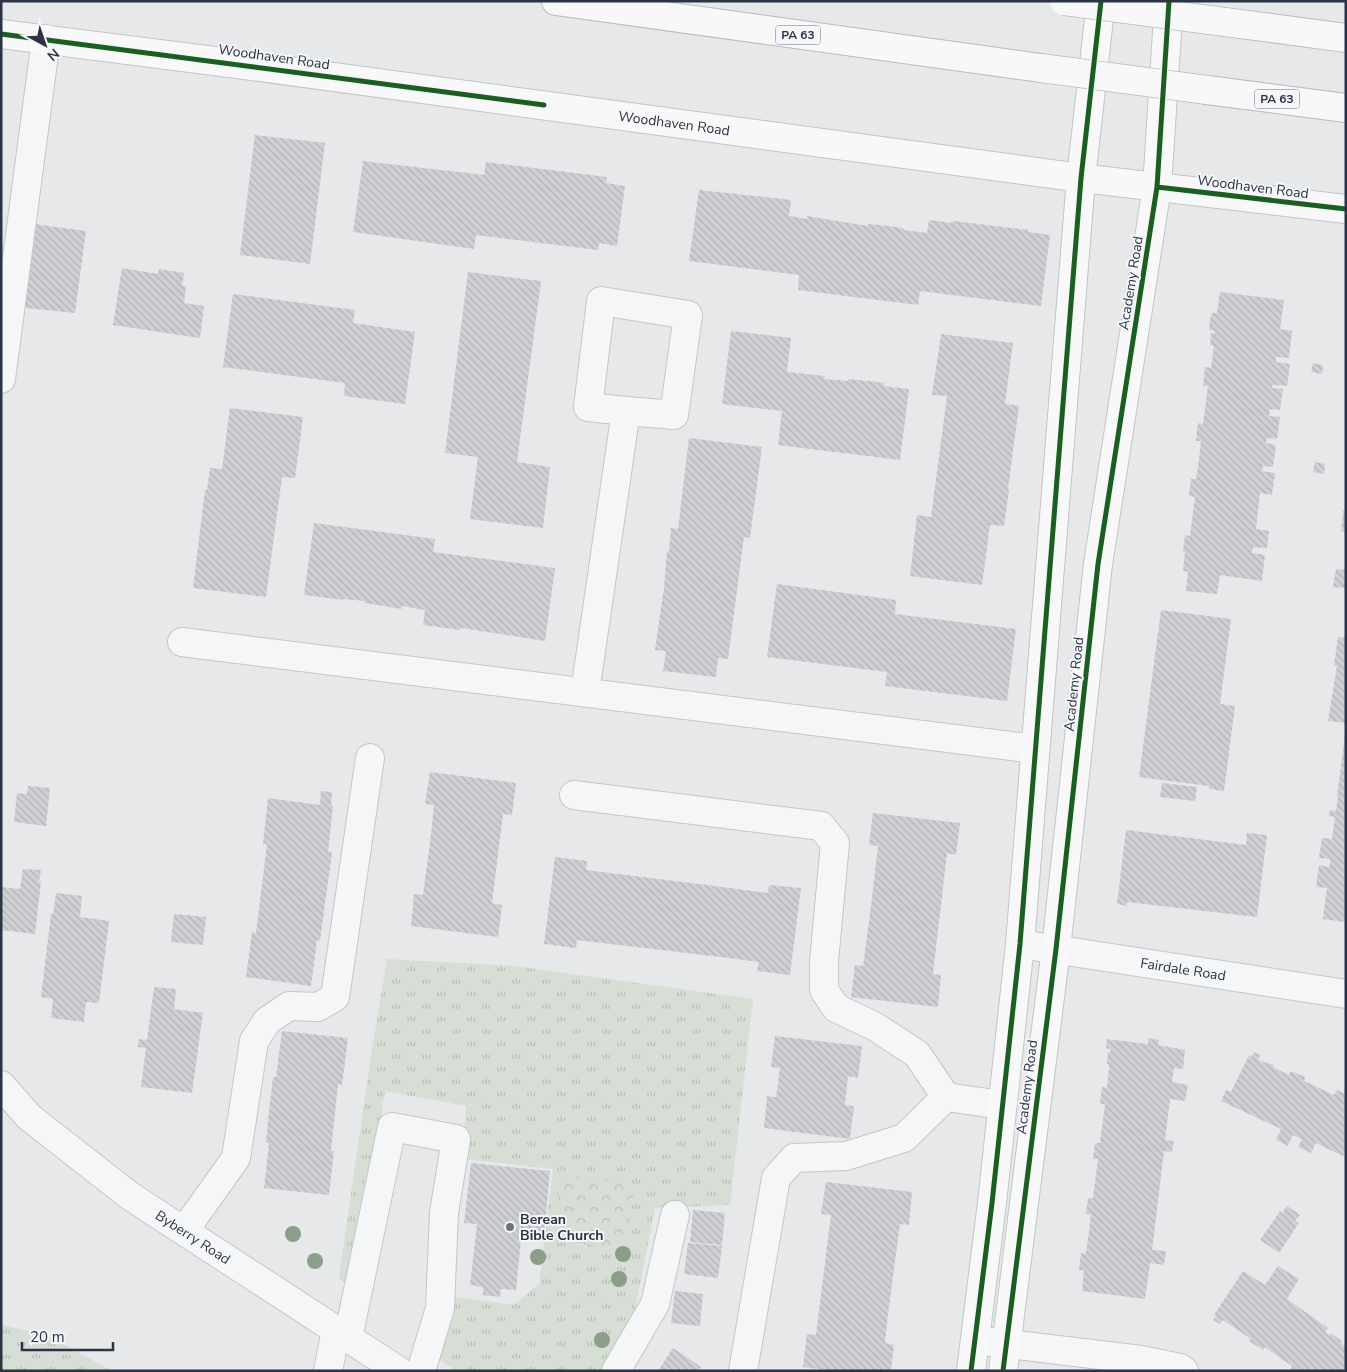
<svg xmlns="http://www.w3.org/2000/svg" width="1347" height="1372" font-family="'Nunito Sans',sans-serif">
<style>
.grass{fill:url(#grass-tufts)}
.park{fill:url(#park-crowns)}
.building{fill:url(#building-back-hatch)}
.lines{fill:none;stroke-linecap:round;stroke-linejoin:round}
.minor-casing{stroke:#c4c6c8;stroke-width:30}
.major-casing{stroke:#c2c5c8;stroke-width:30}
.highway-casing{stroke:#b8bbbf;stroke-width:30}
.minor{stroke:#f5f6f7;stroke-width:28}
.major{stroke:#f8f8f8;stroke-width:28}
.highway{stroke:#f8f8f8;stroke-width:28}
.highway-bridge-casing{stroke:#b8bbbf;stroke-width:30;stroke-linecap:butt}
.highway-bridge{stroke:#f8f8f8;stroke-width:28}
.cycleway-casing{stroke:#f4f6f9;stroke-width:8}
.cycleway{stroke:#1b5e20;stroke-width:5}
.tree{fill:#8a9e88}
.poi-dot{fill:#6c737f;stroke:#f4f6f9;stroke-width:2}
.labels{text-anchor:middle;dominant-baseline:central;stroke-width:4;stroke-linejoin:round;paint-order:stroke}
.shield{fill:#f4f6f9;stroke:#676e7b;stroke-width:1}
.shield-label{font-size:12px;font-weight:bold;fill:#2b3445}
.street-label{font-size:14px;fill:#2b3445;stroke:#f4f6f9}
.poi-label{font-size:14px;font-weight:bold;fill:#2b3445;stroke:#f4f6f9;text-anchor:start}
</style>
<defs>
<pattern id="grass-tufts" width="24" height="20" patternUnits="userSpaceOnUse" patternTransform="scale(1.25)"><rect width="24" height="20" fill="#d6ded6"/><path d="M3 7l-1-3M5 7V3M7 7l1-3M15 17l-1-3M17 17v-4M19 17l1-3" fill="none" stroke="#b8bfb9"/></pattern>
<pattern id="park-crowns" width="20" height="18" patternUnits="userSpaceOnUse" patternTransform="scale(1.25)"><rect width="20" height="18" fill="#d6ded6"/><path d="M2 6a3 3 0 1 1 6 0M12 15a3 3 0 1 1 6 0" fill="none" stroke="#b8bfb9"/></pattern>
<pattern id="building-back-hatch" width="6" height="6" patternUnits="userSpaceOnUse" patternTransform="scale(1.25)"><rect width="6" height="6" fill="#ced0d3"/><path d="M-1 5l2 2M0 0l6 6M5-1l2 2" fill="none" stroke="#b1b3b6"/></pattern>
</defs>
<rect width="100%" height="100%" fill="#e6e8ea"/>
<!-- grass -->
<path class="grass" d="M387,959L515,966L753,999L730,1205L655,1208L635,1310L602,1371H457L440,1360L449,1296L514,1305L539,1284L553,1169L463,1159L466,1106L385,1091L353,1293L339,1277L372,1049Z
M1,1325L47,1335L112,1371H1Z"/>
<!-- park -->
<path class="park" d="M561,1174L635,1184L625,1249L552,1240Z"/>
<!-- building -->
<path class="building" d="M255,135L325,143L310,264L240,255Z
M363,161L484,175L486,162L607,177L606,183L625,186L617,246L599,243L598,250L476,235L474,249L353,232Z
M699,190L791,200L789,216L807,219V216L868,226V224L898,227L904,229V230L927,233L929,220L952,223L953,221L1029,230L1028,232L1050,235L1041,306L920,291L918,305L798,290L799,275L689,261Z
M26,223L86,231L75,313L15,307Z
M122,268L158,274L159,269L184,273L182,286H186L184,303L204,306L200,338L113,325Z
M468,272L541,281L517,462L550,467L543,528L470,519L478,457L445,453Z
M1220,292L1284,300L1280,329L1292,331L1289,358L1276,357V362L1290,364L1287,386L1273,385L1272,388L1283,389L1280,410L1270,409L1269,416L1280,417L1277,439L1267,438L1266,443L1276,445L1273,467L1263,466L1262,471L1275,473L1272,495L1260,493L1256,529L1269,531L1267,548L1253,547L1252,553L1265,555L1262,581L1220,575L1217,594L1186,591L1188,572L1183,571L1185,552H1183L1185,535L1190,536L1195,497L1189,496L1191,479H1196L1199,460L1201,441H1196L1198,423L1203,424L1208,386H1203L1205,367L1211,368L1214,346L1210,345L1211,333L1214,334L1215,331L1209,330L1210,320L1212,313H1217Z
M233,294L355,310L353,323L415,332L405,404L344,396L345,383L223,367Z
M731,331L791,338L787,372L825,376L824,379L848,381V379L877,382L884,383V386L909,389L900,460L778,445L782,411L722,404Z
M941,334L1013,343L1005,404L1019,406L1008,489H1009L1008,497L1004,526L990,525L982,585L910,576L917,515L931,517L947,396L932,395Z
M1313,363L1323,365L1322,374L1311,372Z
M230,408L303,417L295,478L282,477L266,597L193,588L205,490H207L210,468L222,469Z
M689,438L762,447L750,538L744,537L728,659L718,658L716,677L663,671L666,651L655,650L664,588L667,551L669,552L671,528L678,529Z
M1315,462L1325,464L1324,474L1313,472Z
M1343,511H1346V532L1341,531Z
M314,523L435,539L433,552L555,568L545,641L461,628L460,630L423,625L425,610L402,606V609L364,603L365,601L343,599V600L304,595Z
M1336,569L1346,570V588L1333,587Z
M777,584L896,600L895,614L1016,629L1007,701L885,686L887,672L767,657Z
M1161,610L1231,619L1220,704L1235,706L1224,791L1209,789V786L1139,777Z
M1338,637L1346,638V723L1328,721L1337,666H1334Z
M1345,735H1346V922L1323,919L1327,888L1316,887L1319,865L1329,867L1330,863V859L1319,858L1322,838L1332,839L1335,817L1329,816L1330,810L1336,811L1338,796H1337Z
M430,772L516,783L512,815L503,814L492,903L502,905L498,937L411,926L414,894L423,895L431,835L434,805L425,804Z
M1162,783L1197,787L1195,801L1160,797Z
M28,786L50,788L46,826L14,822L17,793L27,794Z
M321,791L332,792L331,805L333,806L328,852H332L320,941L317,940L311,986L246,977L252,932L256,933L267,844H263L268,798L320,805Z
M873,813L960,823L956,855L947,853L933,974L941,975L938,1007L851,997L855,965L863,966L871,906L878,846L869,845Z
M1126,830L1246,845L1247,833L1267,835L1257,917L1127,902V906L1117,904Z
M555,857L587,861L586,870L707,885L768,893L769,885L801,888L790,975L757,971L759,962L729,958L577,940L576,948L544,944Z
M23,869L41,870L39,882H41L35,934L1,930V887L20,889Z
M56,893L82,896L80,917L109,921L99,1003L86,1002L84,1022L51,1018L53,999L41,997L51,914H53Z
M174,914L206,917L203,945L171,942Z
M154,987L176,989L174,1009L203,1013L192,1093L141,1087L146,1048L138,1047L139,1039L147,1040Z
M282,1031L348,1038L342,1085L338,1084L331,1151H334L329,1195L264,1188L269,1143H266L268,1121L273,1077H276Z
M775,1036L862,1046L858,1078L848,1076L845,1105L854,1106L850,1139L764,1128L767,1096L776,1097L780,1068L771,1067Z
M1148,1038L1159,1040L1158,1045L1185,1050L1183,1069L1174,1068L1172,1082L1188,1085L1185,1101L1170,1099L1165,1140L1174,1141L1172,1152L1164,1151L1152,1250L1166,1251L1164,1265L1150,1263L1145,1299L1082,1291L1084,1270H1079L1080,1262L1081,1253L1086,1254L1091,1215L1086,1214L1088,1198H1093L1098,1159H1093L1095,1143H1100L1105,1104H1100L1101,1095L1102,1087L1107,1088L1109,1067V1064H1107L1108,1052L1110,1053L1111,1049L1106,1048L1107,1039L1148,1044Z
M1254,1052L1260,1055L1258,1060L1274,1065L1273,1067L1289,1075L1291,1071L1305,1077L1304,1081L1334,1095L1337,1090L1346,1094V1152L1343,1156L1316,1143L1311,1153L1298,1147L1302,1139L1293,1135L1288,1146L1276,1140L1281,1129L1221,1101L1226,1090L1231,1092L1249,1055L1251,1057Z
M471,1163L550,1171L544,1233L522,1230L516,1290L501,1289L500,1297L483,1295V1287L470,1285L477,1224L464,1223Z
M826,1182L912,1192L909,1225L900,1224L888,1314L885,1343L894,1345L891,1371H836L803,1367L807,1334L816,1335L831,1215L821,1214Z
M1287,1206L1300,1215L1295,1221L1299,1223L1279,1253L1260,1240L1280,1211L1282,1213Z
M693,1210L725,1213L722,1245L690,1242Z
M688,1243L722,1246L718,1278L684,1274Z
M1278,1266L1299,1279L1287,1299L1328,1328L1325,1332L1330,1336L1331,1333L1342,1341L1341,1343L1346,1347V1371H1291L1290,1370L1292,1366L1265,1347L1263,1350L1249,1341L1251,1339L1223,1320L1220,1324L1213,1320L1216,1316L1214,1315L1243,1271L1265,1285Z
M675,1291L703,1294L700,1326L671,1323Z
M673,1348L701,1367L699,1371H658Z"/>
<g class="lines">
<defs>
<g id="minor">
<path d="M1,379L46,39"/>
<path d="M182,642L1035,749"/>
<path d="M585,692L626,411L674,415L688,315L601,301L588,407L626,411"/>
<path d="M574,795L821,826L835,843L824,961V990L836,1008L874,1026L917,1054L946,1097L1002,1105"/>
<path id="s1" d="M1020,944L1346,994"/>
<path id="s2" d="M1,1085L29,1117L130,1196L399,1371"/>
<path d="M184,1231L236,1158L254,1041L267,1021L289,1006L318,1007L335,997L370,758"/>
<path d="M348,1338L392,1127L456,1139L444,1213L440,1308L421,1371"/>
<path d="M975,1340L1141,1360L1180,1368L1184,1371"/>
<path d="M328,1371L336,1330"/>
<path d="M616,1371L655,1304L675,1215"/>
<path d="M743,1371L776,1178L794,1158L846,1156L904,1138L946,1097"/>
</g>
<g id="major">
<path id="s3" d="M1,34L230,63L1081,178L1346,209"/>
<path d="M971,1371L992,1203L1020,944L1081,178L1101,1"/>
<path d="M1003,1371L1056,949L1098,564L1157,187L1169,1"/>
</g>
<path id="highway" d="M556,1L1041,68
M1225,22L1346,38
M1207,90L1346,108"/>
</defs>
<!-- minor casing -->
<use href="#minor" class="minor-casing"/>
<!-- major casing -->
<use href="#major" class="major-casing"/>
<!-- highway casing -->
<use href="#highway" class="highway-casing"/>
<!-- minor -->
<use href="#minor" class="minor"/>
<!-- major -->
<use href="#major" class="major"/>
<!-- highway -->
<use href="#highway" class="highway"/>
<defs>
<path id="highway-bridge" d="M1064,1L1225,22
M1041,68L1207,90"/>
</defs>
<!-- highway-bridge casing -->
<use href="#highway-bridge" class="highway-bridge-casing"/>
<!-- highway-bridge -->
<use href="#highway-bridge" class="highway-bridge"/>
<defs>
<path id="cycleway" d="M1,34L544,105
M1157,187L1346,209
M971,1371L992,1203L1020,944L1081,178L1101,1
M1003,1371L1056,949L1098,564L1157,187L1169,1"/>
</defs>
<!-- cycleway casing -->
<use href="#cycleway" class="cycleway-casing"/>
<!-- cycleway -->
<use href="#cycleway" class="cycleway"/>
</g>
<!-- trees -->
<g class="tree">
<circle cx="293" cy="1234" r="8"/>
<circle cx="623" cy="1254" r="8"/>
<circle cx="538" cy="1257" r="8"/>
<circle cx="315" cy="1261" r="8"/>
<circle cx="619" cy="1279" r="8"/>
<circle cx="602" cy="1340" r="8"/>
</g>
<!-- markers -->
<circle class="poi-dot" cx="510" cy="1227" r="5"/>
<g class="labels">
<!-- shield labels -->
<g class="shield">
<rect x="775.5" y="25.5" width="45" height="19" rx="4"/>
<rect x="1254.5" y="89.5" width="45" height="19" rx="4"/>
</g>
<g class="shield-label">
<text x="798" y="35">PA 63</text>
<text x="1277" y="99">PA 63</text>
</g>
<!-- street labels -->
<g class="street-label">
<text transform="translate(274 57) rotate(8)">Woodhaven Road</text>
<text stroke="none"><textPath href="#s3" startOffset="679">Woodhaven Road</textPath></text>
<text transform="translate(1253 187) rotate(7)">Woodhaven Road</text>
<text transform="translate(1131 283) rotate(-81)">Academy Road</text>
<text transform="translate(1074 684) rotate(-84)">Academy Road</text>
<text stroke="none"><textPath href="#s1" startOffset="165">Fairdale Road</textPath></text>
<text transform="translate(1027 1087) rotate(-83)">Academy Road</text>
<text stroke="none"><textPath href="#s2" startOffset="246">Byberry Road</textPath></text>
</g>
<!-- poi labels -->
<g class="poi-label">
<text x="520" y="1219">Berean<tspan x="520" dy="16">Bible Church</tspan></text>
</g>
</g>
<!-- border -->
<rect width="1347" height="1372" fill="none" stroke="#2b3445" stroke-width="5"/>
<!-- north arrow -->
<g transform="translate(45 45) rotate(140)" stroke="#f4f6f9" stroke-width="4" paint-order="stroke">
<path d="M0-4L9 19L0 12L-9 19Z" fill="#2b3445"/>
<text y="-8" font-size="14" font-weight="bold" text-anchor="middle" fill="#2b3445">N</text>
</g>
<!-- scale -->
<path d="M22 1342v8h91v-8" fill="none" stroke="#2b3445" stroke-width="2.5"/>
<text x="30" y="1342" font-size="15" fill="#2b3445" stroke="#f4f6f9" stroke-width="4" paint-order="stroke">20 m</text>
</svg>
